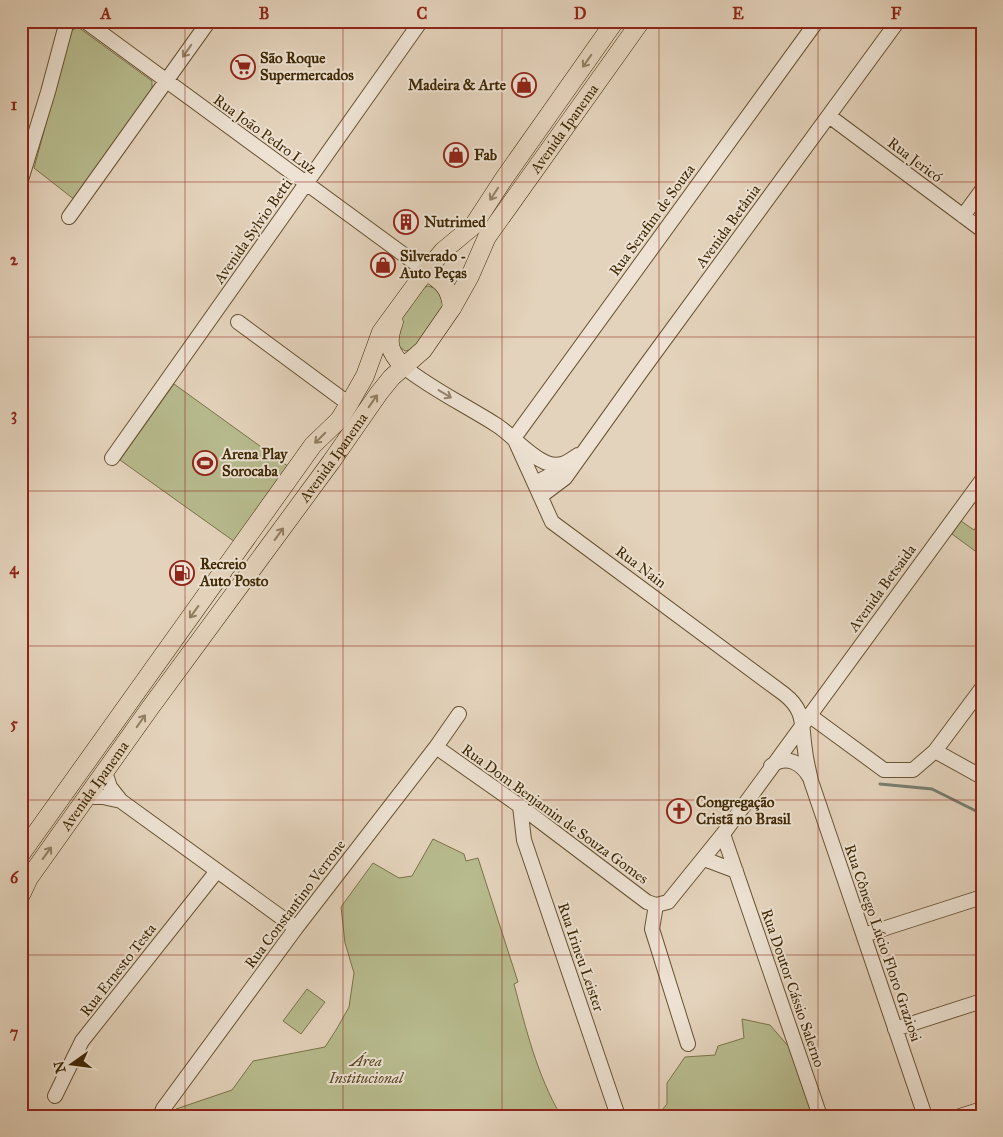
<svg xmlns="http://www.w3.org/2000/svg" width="1003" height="1137" font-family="'IM FELL Great Primer',serif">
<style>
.green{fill:#b7bb8e;stroke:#7b7248}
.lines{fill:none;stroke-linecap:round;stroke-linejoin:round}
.stream{stroke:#767d71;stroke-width:3}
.minor-casing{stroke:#685331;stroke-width:16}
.major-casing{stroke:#3f2803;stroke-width:19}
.minor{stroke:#ede2d3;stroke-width:14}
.major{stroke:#e4d3bc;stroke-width:18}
.oneway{stroke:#96856b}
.oneway2{stroke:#927e60}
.grid{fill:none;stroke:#8f2418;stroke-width:1;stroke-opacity:0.55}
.labels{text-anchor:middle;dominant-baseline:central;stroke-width:4;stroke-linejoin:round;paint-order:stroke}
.poi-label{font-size:15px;font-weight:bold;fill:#3f2803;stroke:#ede2d3;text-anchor:start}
.street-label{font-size:15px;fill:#3f2803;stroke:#ede2d3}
.park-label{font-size:15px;font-style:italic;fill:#57451f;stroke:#ede2d3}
.neatline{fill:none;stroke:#8f2418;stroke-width:2}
.grid-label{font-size:16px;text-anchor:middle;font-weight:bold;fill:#8f2418}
</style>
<rect width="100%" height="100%" fill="#e4d3bc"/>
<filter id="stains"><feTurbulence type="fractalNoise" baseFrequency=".004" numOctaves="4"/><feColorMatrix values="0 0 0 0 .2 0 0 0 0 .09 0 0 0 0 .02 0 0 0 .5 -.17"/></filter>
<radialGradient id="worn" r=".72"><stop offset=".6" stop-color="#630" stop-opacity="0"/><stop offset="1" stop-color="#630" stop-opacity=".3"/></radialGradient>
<!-- green -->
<path class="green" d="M78,27L152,81V89L75,200L34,168L71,31Z
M428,286L438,289L445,309C434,324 424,349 405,351L397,345L396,326L418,290Z
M174,384L289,467L235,542L120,460Z
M982,518V556L952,534L961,521L974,530Z
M433,839L464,854L466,861L478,858L518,982L514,984C526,1029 537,1075 561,1116H174L176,1109L232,1090L253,1061L325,1047L336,1030L349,1007L354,973L345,943L341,907L373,863L399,878L412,876Z
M307,989L325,1002L301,1034L283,1021Z
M742,1019L770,1025L789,1047L813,1116H657L667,1104V1083L685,1057L715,1055L718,1046L744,1038Z"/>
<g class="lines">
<!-- stream -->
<path class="stream" d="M880,784L932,789L982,814"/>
<defs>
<path id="minor" d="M85,21L426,271
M829,116L982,230
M21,180L48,92L67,21
M963,216L982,190
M69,217L209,21
M238,322L349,404
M404,367C433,390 467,406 498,426C514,437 529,456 547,463C560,468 568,462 578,455
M514,438L552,522L784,694C806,711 801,726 805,750C806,760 809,771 811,781L925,1116
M514,438L817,21
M112,458L421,21
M535,483L568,466
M539,492L545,493L565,478L643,369L898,21
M809,715L884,770H913L935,751L982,688
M436,747L520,806L647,902L656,905
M935,751L982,777
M771,766C786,754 802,763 810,778
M105,772L110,787L121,801L296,928
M88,797H103L121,801
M520,806L524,840L618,1116
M723,834L820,1116
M704,859L736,871
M656,905L668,902L723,834L982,480
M656,905L652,929L688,1044
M864,935L982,897
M895,1029L982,1001
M55,1096L82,1041L217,871
M161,1116L163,1109L296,928L436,747L459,714
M960,1116L982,1109"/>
<g id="major">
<path d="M426,271C443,282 450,288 452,308"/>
<path d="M394,322C386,343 389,352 404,367"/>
<path d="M21,854L313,445L339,420L349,404L365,376L381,332L419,280L432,264L443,251L473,226L505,177L615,21"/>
<path id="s1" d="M21,895L29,878L150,708L331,462L379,393L392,377L423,350L452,308L470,276L487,237L641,21"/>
</g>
</defs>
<!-- minor casing -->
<use href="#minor" class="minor-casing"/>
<!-- major casing -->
<use href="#major" class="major-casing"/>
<!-- minor -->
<use href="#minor" class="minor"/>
<!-- major -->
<use href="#major" class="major"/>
</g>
<!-- one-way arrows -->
<defs><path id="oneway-shaft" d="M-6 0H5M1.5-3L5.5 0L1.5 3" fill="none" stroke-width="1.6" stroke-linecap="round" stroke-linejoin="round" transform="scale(1.25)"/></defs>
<g class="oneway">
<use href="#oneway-shaft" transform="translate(187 51) rotate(125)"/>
<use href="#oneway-shaft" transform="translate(445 394) rotate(31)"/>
</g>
<g class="oneway2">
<use href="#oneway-shaft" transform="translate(587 61) rotate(125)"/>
<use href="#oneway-shaft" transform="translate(494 194) rotate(123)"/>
<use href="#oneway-shaft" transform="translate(373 401) rotate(-55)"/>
<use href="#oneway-shaft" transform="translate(320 438) rotate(135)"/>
<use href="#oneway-shaft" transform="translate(279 534) rotate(-54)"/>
<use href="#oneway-shaft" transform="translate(194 612) rotate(126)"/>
<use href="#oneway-shaft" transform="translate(141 721) rotate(-55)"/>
<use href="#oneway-shaft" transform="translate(47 853) rotate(-54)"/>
</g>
<!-- grid -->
<path class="grid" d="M185,21V1116M343,21V1116M502,21V1116M659,21V1116M818,21V1116M21,182H982M21,337H982M21,491H982M21,646H982M21,800H982M21,955H982"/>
<!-- icons -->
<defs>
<symbol id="supermarket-ring" viewBox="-11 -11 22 22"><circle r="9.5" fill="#ede2d3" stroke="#8f2418" stroke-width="1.5"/><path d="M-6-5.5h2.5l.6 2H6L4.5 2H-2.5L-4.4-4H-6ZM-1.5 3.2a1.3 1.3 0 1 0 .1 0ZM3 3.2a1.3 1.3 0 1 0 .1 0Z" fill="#8f2418"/></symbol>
<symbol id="shop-ring" viewBox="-11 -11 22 22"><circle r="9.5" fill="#ede2d3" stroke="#8f2418" stroke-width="1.5"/><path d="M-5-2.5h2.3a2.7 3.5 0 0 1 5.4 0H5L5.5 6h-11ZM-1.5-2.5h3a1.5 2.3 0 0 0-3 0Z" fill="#8f2418"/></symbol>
<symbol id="building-ring" viewBox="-11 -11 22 22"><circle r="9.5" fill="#ede2d3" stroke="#8f2418" stroke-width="1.5"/><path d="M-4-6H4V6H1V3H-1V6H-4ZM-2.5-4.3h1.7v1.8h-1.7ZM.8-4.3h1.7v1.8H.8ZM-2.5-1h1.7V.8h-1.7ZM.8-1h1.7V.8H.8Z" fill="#8f2418"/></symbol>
<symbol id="stadium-ring" viewBox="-11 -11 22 22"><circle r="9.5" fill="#ede2d3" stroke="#8f2418" stroke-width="1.5"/><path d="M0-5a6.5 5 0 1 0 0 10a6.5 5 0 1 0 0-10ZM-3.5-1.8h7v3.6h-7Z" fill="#8f2418"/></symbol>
<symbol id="fuel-ring" viewBox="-11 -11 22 22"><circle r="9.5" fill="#ede2d3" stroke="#8f2418" stroke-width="1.5"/><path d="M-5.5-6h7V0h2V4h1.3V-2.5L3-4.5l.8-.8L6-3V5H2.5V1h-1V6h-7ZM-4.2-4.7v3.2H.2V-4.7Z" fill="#8f2418"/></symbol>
<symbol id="church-ring" viewBox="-11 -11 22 22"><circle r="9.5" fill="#ede2d3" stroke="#8f2418" stroke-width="1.5"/><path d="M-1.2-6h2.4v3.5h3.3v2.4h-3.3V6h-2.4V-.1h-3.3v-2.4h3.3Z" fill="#8f2418"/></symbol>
</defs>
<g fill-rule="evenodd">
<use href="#supermarket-ring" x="229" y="53" width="28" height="28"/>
<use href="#shop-ring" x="510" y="71" width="28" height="28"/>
<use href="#shop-ring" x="442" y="141" width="28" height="28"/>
<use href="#building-ring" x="392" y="208" width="28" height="28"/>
<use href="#shop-ring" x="369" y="251" width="28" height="28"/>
<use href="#stadium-ring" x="191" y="449" width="28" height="28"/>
<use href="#fuel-ring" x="168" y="559" width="28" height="28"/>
<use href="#church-ring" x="665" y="797" width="28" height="28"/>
</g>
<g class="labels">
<!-- poi labels -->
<g class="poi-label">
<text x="260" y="58">São Roque<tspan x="260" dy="17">Supermercados</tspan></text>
<text x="506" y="85" text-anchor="end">Madeira &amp; Arte</text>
<text x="474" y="155">Fab</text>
<text x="424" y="222">Nutrimed</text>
<text x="400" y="256">Silverado -<tspan x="400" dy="17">Auto Peças</tspan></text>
<text x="222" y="454">Arena Play<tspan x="222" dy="17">Sorocaba</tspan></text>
<text x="200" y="564">Recreio<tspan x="200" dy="17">Auto Posto</tspan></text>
<text x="696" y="802">Congregação<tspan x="696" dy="17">Cristã no Brasil</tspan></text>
</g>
<!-- street labels -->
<g class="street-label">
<text stroke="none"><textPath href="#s1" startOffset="942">Avenida Ipanema</textPath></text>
<text transform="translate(265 134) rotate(36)">Rua João Pedro Luz</text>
<text transform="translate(915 160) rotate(37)">Rua Jericó</text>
<text transform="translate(652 220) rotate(-54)">Rua Serafim de Souza</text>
<text transform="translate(728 226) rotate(-54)">Avenida Betânia</text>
<text transform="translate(253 231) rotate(-55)">Avenida Sylvio Betti</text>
<text stroke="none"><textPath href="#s1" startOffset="538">Avenida Ipanema</textPath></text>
<text transform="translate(641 567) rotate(37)">Rua Nain</text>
<text transform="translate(882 588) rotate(-54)">Avenida Betsaida</text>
<text stroke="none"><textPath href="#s1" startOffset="132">Avenida Ipanema</textPath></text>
<text transform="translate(555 814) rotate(36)">Rua Dom Benjamin de Souza Gomes</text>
<text transform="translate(295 904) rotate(-53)">Rua Constantino Verrone</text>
<text transform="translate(883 943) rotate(71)">Rua Cônego Lúcio Floro Graziosi</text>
<text transform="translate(581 957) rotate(71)">Rua Irineu Leister</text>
<text transform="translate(118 970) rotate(-52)">Rua Ernesto Testa</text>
<text transform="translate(793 988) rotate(71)">Rua Doutor Cássio Salerno</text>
</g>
<!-- park labels -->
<g class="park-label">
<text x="366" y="1061">Área<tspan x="366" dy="17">Institucional</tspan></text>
</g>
</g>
<!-- margin -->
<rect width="1003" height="1137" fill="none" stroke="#e4d3bc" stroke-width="55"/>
<!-- north arrow -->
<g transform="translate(72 1064) rotate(256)" stroke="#ede2d3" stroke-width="4" paint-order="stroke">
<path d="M0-4L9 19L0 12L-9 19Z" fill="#3f2803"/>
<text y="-8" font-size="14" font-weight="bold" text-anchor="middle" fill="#3f2803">N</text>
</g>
<rect x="28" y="28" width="948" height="1082" class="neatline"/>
<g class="grid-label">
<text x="106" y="19">A</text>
<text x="264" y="19">B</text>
<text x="422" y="19">C</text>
<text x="580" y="19">D</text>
<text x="738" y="19">E</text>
<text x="896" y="19">F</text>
<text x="14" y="110">1</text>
<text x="14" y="265">2</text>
<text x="14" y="420">3</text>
<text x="14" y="574">4</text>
<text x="14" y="729">5</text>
<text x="14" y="883">6</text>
<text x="14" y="1038">7</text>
</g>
<rect width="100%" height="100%" filter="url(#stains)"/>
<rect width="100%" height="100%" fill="url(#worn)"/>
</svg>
